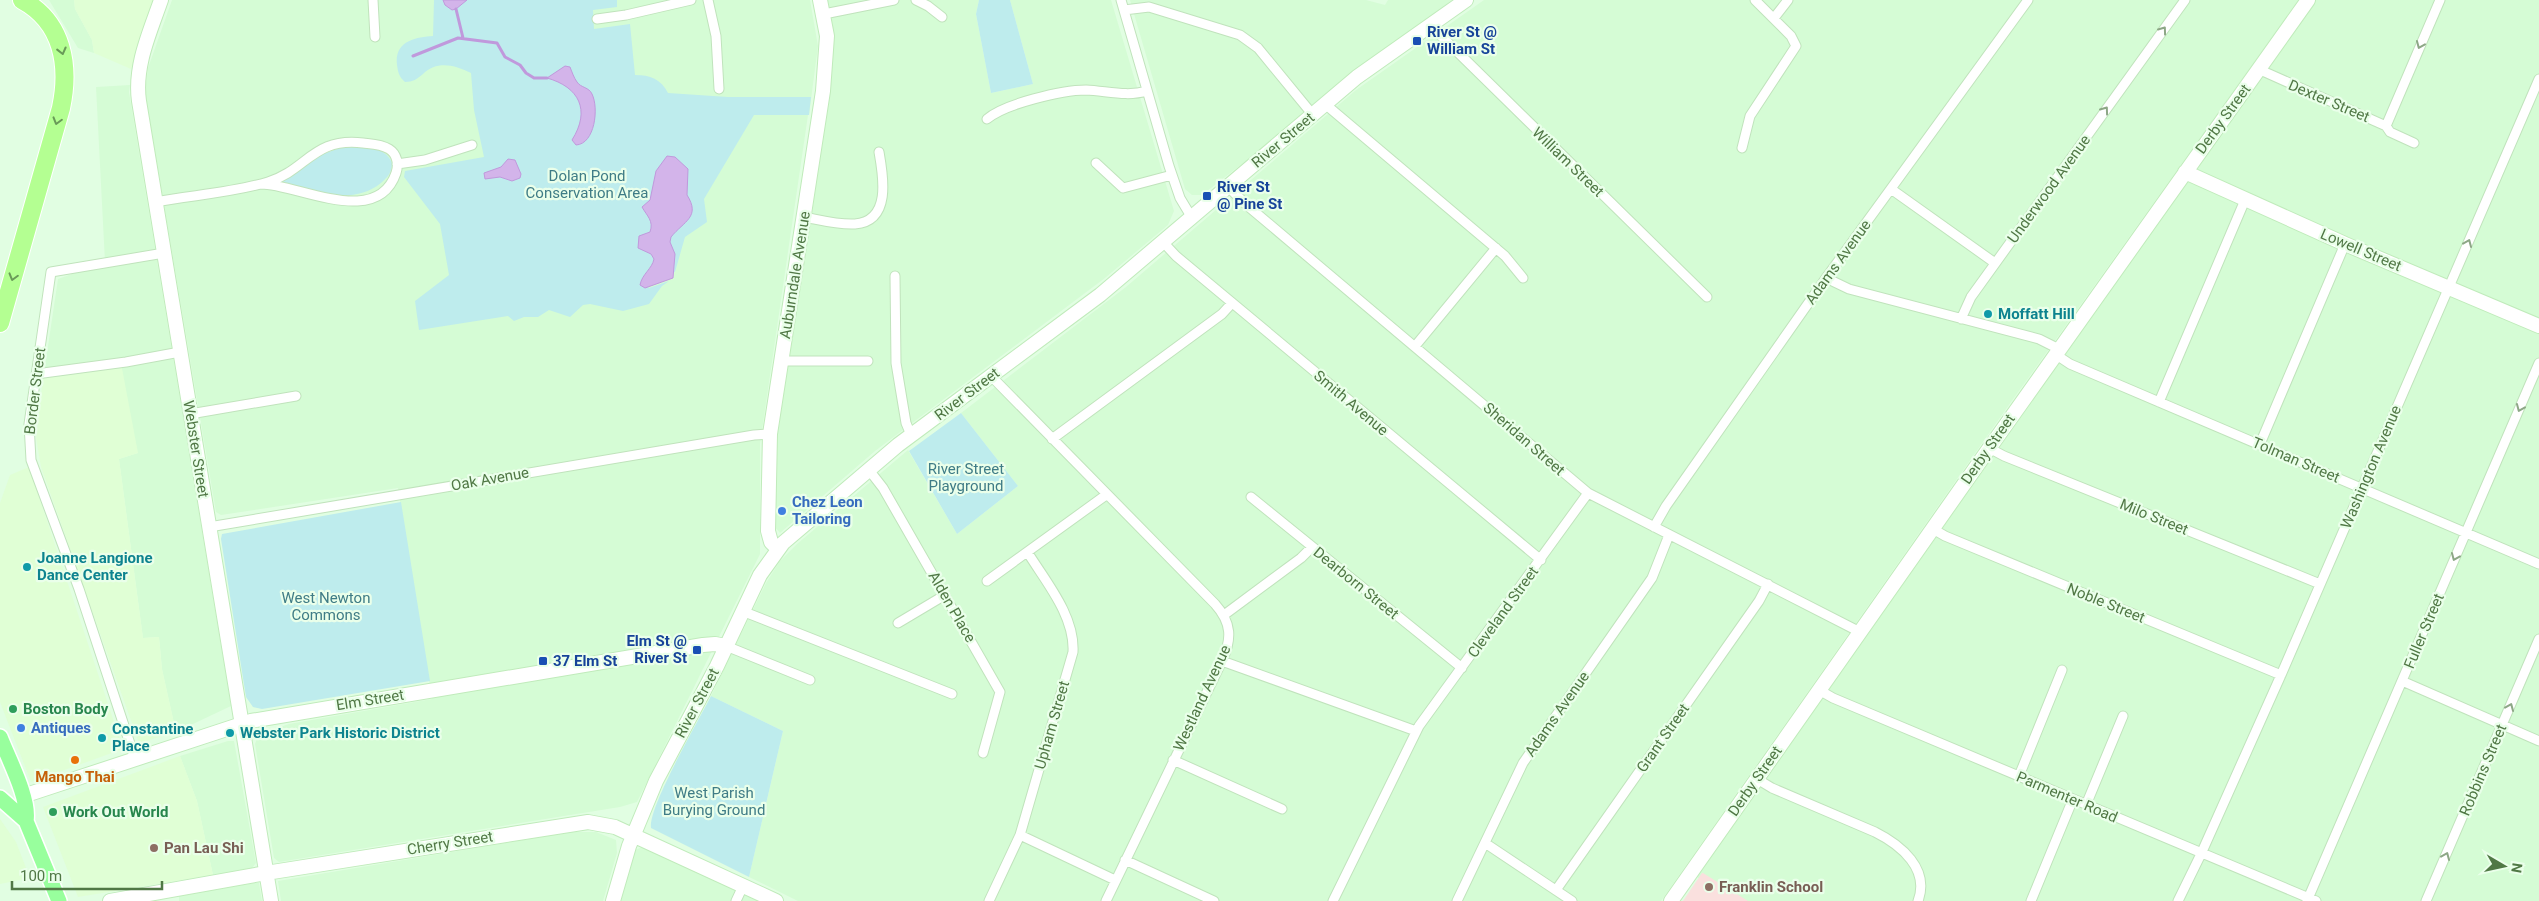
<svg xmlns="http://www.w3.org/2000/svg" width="2539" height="901" font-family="Roboto,sans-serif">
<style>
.residential{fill:#d5fcd5}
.commercial{fill:#e0ffd5}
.education{fill:#fae0de}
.green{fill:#beeced}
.water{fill:#d3b4ea;stroke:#c099dc}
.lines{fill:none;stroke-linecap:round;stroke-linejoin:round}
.stream{stroke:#c099dc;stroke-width:3}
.street-casing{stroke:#c0e3bc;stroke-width:11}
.secondary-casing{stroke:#c0ebbb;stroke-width:16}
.primary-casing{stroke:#fff;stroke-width:18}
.highway-casing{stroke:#fff;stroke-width:20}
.street{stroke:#fff;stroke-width:9}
.secondary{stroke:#fff;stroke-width:14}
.primary{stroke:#98ff9d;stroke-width:15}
.highway{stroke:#b4ff92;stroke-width:18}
.oneway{stroke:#8da786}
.oneway2{stroke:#699a58}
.transit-dot{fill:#1a4fb4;stroke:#eaffea;stroke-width:2}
.culture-dot{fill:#0f9aa8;stroke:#eaffea;stroke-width:2}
.shop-dot{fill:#3f7fe0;stroke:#eaffea;stroke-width:2}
.leisure-dot{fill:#2e9e5b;stroke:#eaffea;stroke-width:2}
.food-dot{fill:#e8710a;stroke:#eaffea;stroke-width:2}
.education-dot{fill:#8d6e63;stroke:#eaffea;stroke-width:2}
.labels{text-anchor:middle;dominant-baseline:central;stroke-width:4.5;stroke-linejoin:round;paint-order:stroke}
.transit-label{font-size:15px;font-weight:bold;fill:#164399;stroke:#eaffea;text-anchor:start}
.street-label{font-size:15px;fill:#507845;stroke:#eaffea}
.park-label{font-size:15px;fill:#3f7c86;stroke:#eaffea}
.culture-label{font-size:15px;font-weight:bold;fill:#0d838f;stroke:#eaffea;text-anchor:start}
.shop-label{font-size:15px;font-weight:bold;fill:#366cbe;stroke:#eaffea;text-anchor:start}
.leisure-label{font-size:15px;font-weight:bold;fill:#27864d;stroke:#eaffea;text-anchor:start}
.food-label{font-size:15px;font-weight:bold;fill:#c56008;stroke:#eaffea}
.education-label{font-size:15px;font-weight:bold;fill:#785e54;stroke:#eaffea;text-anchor:start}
</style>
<rect width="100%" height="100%" fill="#e1fee2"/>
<!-- residential -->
<path class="residential" d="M49,0H74L75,9L92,40L94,53L78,48Z
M172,0H810L818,46L809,115H808L760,444V554L637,802L620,807L279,862L274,858L255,744L259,734L289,724L432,699L398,488L221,515L216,512L145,92L148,68Z
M827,0H979L976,14L991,93L1033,84L1010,0H1111L1174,211L1168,225L1105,278L875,451L780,533L774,526L776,445L828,109L834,38L831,13Z
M1130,0H1366L1385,5L1388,0H1452L1202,195H1192L1185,189Z
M1484,0H2299L2011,402L1661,901H798L749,877L783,731L711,696L766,583L780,561L797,544L908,450L957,534L1018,486L961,413L1126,287L1356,90Z
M2314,0H2539V901H1741L1697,877Z
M130,85L129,92L231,706L176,732L162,669L159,637L143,638L119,459L138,453L44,373L58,279L105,262L96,87Z
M228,741H234L256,863L252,868L213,875L197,801L180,756Z
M571,832H596L616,840L617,853L603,901H281L278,881Z
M645,846L761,901H621L635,850Z
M254,883H259L262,901H179V896Z"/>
<!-- commercial -->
<path class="commercial" d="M74,0H153L131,69L94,53L92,40L75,9Z
M121,363L138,453L119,459L143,638L159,637L162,669L176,732L139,743L41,467L36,438L43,378L51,373Z
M29,467L123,749L31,782L0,702V503L10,475Z
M180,756L197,801L213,875L78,897L43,807Z
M0,819L16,842L30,878L0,884Z"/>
<!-- education -->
<path class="education" d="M1702,873H1703L1748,901H1683Z"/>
<!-- green -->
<path class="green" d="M434,0H617V7L593,10L594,29L630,24L635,75C650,75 661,79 668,93L728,97H811L809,115H754L704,199L707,222L685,237L675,272L642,278L649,288L669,281L662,286L649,304L623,311L590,304L583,305L570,317L549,310L538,317H524L514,321L508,316L419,330L415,301L449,275L440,224L404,177L405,171L484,157L474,110L471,73C455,65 437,60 423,74C417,79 413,82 405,82C399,77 398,72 397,65C394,41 416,37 433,36Z
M979,0H1010L1033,84L991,93L976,14Z
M346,146C362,147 385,145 392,163C392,172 388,177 381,183C351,207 313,190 280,182L323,154Z
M961,413L1018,486L957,534L909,451Z
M401,502L430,681L262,709L253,707L246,697L221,539L222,534Z
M711,696L783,731L749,877L651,828C648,807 699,720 711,696Z"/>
<!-- water -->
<path class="water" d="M443,0H467L456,9L452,10L445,5Z
M565,66L570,67C572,72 574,78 577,82C581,88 589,87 592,94C599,108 595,144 576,145L572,140C591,110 579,87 547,78Z
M667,156L675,157L688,169L687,195C701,217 684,221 671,237L670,242L675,254L673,278L645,288L640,285C642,274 652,269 654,259L651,254L638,248L639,236L650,232C654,221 647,216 642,207L650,200L656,171Z
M508,159L515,160L521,174L520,178L512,181L500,177L485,179L484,173L501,167Z"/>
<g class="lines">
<!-- stream -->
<path class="stream" d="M456,9L463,38
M413,56L458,38L497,43L505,57L520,65L526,73L534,78H547"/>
<defs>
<path id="street" d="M373,0L375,37
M708,0L716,36L719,89
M916,0L928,6L942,17
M1121,0L1169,166L1180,198L1192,218
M1124,10L1149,7L1240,35L1258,48L1313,115
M824,14L894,0
M1774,18L1788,0
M597,19L626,15L691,0
M1430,25L1707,297
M2258,69L2386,126
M1325,104L1505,256L1523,278
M987,119C1004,104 1062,90 1086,90C1107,91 1127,97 1147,91
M2386,126L2440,0
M2386,126L2390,132L2414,143
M1742,148L1750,116L1796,46L1791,36L1755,0
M1096,163L1123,188L1172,175
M397,164L425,160L472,145
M1228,187L1249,207L1588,493L1860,632
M1891,189L1995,263
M155,202C192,195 232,193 268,182C307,170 313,137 363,143C372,144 381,144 389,149C397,154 399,164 396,173C377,229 298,184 261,184
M804,217C820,220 838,225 855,224C892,221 883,175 879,152
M1163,242L1176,256L1541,560
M895,276L896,363L906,423L911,435
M1826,278L1849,289L2039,339L2059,349
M1961,319L1971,297L2185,0
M1416,345L1496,248
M2055,354L2070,364L2539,564
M782,361H868
M36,374L126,362L180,352
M991,376L1215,604C1232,623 1232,639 1222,661L1106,901
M2159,402L2245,200
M190,414L296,396
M1052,439L1222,314L1232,303
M2260,444L2345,244
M1989,448L2004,456L2320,584
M869,470L883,488L1000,692L983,753
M1251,497L1462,668
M209,527L754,435L770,434
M1654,527L1666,506L1826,278L2028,0
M1933,529L1945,536L2281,675
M987,581L1106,495
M742,611L952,694
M1224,615L1301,558L1311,548
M898,623L945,595
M726,646L810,680
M1222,661L1416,731
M2402,681L2539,741
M1819,690L1833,698L2316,901
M135,759L79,589L31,460L29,424L51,272L164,253
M1173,760L1282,809
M2019,776L2062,670
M1757,779L1772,788L1875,832C1901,845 1930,869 1918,901
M2086,805L2123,716
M1020,835L1115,880
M1485,843L1572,901
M1125,860L1214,901
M1556,890L1759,601L1768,584
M736,901L743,886
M989,901L1020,835L1073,652C1075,616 1046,582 1028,553
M1333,901L1419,726L1588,493
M1457,901L1523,763L1652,578L1669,535
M2031,901L2073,799
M2178,901L2201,854L2281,675L2539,79
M2307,901L2539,363
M2426,901L2539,639"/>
<path id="secondary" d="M161,0C150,32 134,66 139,101L271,901
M2185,172L2345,244L2539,326
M778,549L771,542L768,531L770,434L823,91L827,36L820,0
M23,796L251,721L703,645L715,644L726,646
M110,901L266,873L588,822L615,827L776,901
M613,901L629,846L656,781L717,666L760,575L783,543L898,445L1100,295L1357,77L1466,0
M1671,901L1988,450L2308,0"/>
<path id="primary" d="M0,737C8,758 30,799 26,821
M0,798L26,821L59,901"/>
<path id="highway" d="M0,323L61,108C70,66 63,22 22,0"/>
</defs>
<!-- street casing -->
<use href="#street" class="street-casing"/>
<!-- secondary casing -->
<use href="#secondary" class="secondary-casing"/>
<!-- primary casing -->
<use href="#primary" class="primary-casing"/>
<!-- highway casing -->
<use href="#highway" class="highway-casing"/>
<!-- street -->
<use href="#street" class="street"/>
<!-- secondary -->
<use href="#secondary" class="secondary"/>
<!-- primary -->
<use href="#primary" class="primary"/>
<!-- highway -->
<use href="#highway" class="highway"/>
</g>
<!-- one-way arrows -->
<defs><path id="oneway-chevron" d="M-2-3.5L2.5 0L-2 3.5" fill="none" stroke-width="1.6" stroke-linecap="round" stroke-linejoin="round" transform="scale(1.25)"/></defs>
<g class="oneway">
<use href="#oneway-chevron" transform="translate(2163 30) rotate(-54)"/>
<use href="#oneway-chevron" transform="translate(2420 45) rotate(113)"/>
<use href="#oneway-chevron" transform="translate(2105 110) rotate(-54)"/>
<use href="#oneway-chevron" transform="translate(2468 243) rotate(-67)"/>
<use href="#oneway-chevron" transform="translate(2520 408) rotate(113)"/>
<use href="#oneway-chevron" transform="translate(2455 557) rotate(113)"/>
<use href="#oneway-chevron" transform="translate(2510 707) rotate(-67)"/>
<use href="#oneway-chevron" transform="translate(2446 856) rotate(-67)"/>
</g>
<g class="oneway2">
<use href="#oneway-chevron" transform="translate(62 51) rotate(76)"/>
<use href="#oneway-chevron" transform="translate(57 121) rotate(106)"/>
<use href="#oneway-chevron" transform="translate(13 277) rotate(106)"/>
</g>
<!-- markers -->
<g class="transit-dot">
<rect x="1412" y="36" width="10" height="10" rx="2.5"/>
<rect x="1202" y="191" width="10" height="10" rx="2.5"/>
<rect x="692" y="645" width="10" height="10" rx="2.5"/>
<rect x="538" y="656" width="10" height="10" rx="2.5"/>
</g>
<g class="culture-dot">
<circle cx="1988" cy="314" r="5"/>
<circle cx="27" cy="567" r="5"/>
<circle cx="230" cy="733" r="5"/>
<circle cx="102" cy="738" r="5"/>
</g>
<g class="shop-dot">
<circle cx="782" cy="511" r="5"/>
<circle cx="21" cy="728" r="5"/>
</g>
<g class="leisure-dot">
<circle cx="13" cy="709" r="5"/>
<circle cx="53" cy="812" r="5"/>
</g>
<circle class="food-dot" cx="75" cy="760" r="5"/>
<g class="education-dot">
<circle cx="154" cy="848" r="5"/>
<circle cx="1709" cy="887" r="5"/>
</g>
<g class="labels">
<!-- transit labels -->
<g class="transit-label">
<text x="1427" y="32">River St @<tspan x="1427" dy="17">William St</tspan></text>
<text x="1217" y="187">River St<tspan x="1217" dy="17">@ Pine St</tspan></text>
<text x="687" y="641" text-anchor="end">Elm St @<tspan x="687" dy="17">River St</tspan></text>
<text x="553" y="661">37 Elm St</text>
</g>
<!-- street labels -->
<g class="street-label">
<text transform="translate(2329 101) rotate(23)">Dexter Street</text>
<text transform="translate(2223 119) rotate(-54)">Derby Street</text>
<text transform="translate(1283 140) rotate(-40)">River Street</text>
<text transform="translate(1568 162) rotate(44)">William Street</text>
<text transform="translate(2049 189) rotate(-54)">Underwood Avenue</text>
<text transform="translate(2361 250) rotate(23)">Lowell Street</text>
<text transform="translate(1838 262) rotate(-54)">Adams Avenue</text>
<text transform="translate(795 275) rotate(-81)">Auburndale Avenue</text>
<text transform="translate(35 391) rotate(-83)">Border Street</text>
<text transform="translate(967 394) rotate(-37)">River Street</text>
<text transform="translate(1351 403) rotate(40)">Smith Avenue</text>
<text transform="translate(1524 439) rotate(41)">Sheridan Street</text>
<text transform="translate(196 449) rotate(81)">Webster Street</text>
<text transform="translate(1988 449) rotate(-55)">Derby Street</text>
<text transform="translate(2296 460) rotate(23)">Tolman Street</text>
<text transform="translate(2371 467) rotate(-67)">Washington Avenue</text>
<text transform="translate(490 479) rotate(-10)">Oak Avenue</text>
<text transform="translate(2154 517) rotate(22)">Milo Street</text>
<text transform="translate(1356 583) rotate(39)">Dearborn Street</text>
<text transform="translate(2106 603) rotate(22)">Noble Street</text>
<text transform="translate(952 607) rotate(60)">Alden Place</text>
<text transform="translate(1503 612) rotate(-54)">Cleveland Street</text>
<text transform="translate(2424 631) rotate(-67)">Fuller Street</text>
<text transform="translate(1202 698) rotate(-65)">Westland Avenue</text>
<text transform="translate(370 700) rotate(-9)">Elm Street</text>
<text transform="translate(697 703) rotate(-62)">River Street</text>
<text transform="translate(1557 714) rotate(-55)">Adams Avenue</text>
<text transform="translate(1052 725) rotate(-74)">Upham Street</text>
<text transform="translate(1663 738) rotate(-55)">Grant Street</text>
<text transform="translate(2483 770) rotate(-67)">Robbins Street</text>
<text transform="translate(1755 781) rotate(-55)">Derby Street</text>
<text transform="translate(2067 797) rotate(23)">Parmenter Road</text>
<text transform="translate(450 843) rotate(-9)">Cherry Street</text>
</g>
<!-- park labels -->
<g class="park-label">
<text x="587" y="176">Dolan Pond<tspan x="587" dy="17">Conservation Area</tspan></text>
<text x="966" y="469">River Street<tspan x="966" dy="17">Playground</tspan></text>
<text x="326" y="598">West Newton<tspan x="326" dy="17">Commons</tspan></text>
<text x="714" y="793">West Parish<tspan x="714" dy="17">Burying Ground</tspan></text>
</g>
<!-- culture labels -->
<g class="culture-label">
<text x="1998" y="314">Moffatt Hill</text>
<text x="37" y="558">Joanne Langione<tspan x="37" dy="17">Dance Center</tspan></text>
<text x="112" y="729">Constantine<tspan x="112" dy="17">Place</tspan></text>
<text x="240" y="733">Webster Park Historic District</text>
</g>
<!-- shop labels -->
<g class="shop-label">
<text x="792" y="502">Chez Leon<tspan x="792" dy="17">Tailoring</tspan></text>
<text x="31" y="728">Antiques</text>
</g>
<!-- leisure labels -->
<g class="leisure-label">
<text x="23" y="709">Boston Body</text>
<text x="63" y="812">Work Out World</text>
</g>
<!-- food labels -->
<g class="food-label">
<text x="75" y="777">Mango Thai</text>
</g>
<!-- education labels -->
<g class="education-label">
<text x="164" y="848">Pan Lau Shi</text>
<text x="1719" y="887">Franklin School</text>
</g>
</g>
<!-- north arrow -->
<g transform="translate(2504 866) rotate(99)" stroke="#eaffea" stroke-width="4" paint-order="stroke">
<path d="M0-4L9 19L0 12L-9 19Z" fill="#507845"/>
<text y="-8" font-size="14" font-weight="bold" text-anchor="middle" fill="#507845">N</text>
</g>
<!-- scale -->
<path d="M12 881v8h150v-8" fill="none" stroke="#507845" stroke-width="2.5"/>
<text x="20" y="881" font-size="15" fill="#507845" stroke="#eaffea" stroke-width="4" paint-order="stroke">100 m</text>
</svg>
